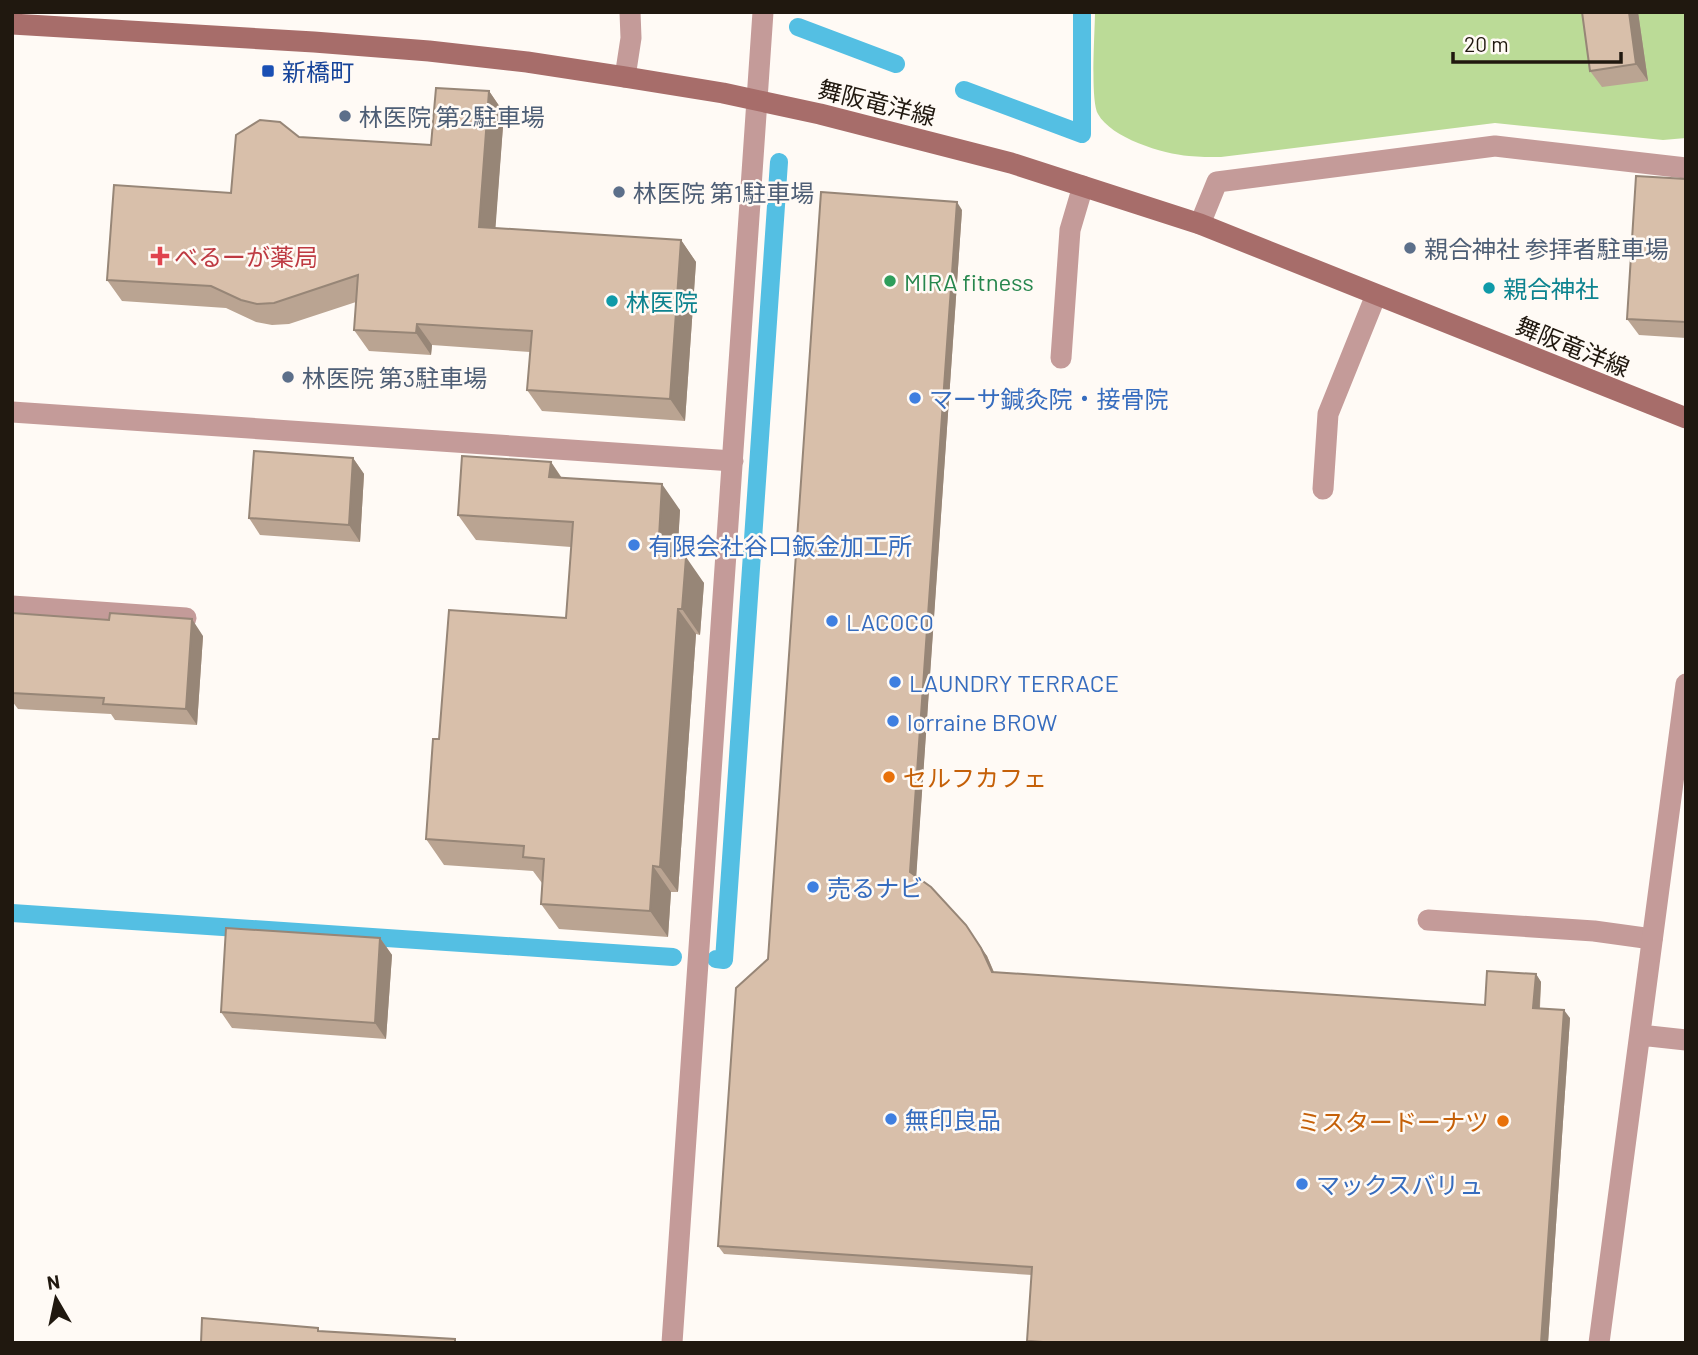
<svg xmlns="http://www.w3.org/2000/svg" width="1698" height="1355" font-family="Barlow,'Noto Sans JP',sans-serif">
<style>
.green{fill:#bbdb97}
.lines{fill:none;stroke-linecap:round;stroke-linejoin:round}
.stream{stroke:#54bfe3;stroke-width:18}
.lane{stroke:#c49b99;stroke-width:21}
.street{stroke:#c49b99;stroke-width:21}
.secondary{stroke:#a76d6a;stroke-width:21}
.wall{fill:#baa492}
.shaded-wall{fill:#978677}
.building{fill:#d8bfaa;stroke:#978677;stroke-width:2}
.transit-dot{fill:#1a4fb4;stroke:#fffaf5;stroke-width:2.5}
.service-dot{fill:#5c6f8a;stroke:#fffaf5;stroke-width:2.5}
.health-dot{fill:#e0444e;stroke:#fffaf5;stroke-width:2.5}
.leisure-dot{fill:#2e9e5b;stroke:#fffaf5;stroke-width:2.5}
.culture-dot{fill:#0f9aa8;stroke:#fffaf5;stroke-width:2.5}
.shop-dot{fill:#3f7fe0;stroke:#fffaf5;stroke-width:2.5}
.food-dot{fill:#e8710a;stroke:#fffaf5;stroke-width:2.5}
.labels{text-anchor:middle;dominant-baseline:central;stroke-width:5;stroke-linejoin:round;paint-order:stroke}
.transit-label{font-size:24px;fill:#164399;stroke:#fffaf5;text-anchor:start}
.street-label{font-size:24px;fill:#20180f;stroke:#fffaf5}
.service-label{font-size:24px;fill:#4e5e75;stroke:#fffaf5;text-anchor:start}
.health-label{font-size:24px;fill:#be3a42;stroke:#fffaf5;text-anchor:start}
.leisure-label{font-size:24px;fill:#27864d;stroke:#fffaf5;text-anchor:start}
.culture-label{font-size:24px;fill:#0d838f;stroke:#fffaf5;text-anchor:start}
.shop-label{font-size:24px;fill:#366cbe;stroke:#fffaf5;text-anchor:start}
.food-label{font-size:24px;fill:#c56008;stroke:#fffaf5;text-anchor:start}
</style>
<rect width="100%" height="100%" fill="#fffaf5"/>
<!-- green -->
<path class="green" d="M1095,12H1686V138L1663,140L1495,123L1221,157C1210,157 1199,157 1189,156C1163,154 1111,138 1098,114C1090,101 1095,32 1095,12Z"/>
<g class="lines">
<!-- stream -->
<path class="stream" d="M798,27L896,64
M964,90L1082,134V12
M12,913L673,957
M716,959L724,960L779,162"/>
<!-- lane -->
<path class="lane" d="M1200,224L1217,182L1495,146L1686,168
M1061,358L1070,230L1083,186
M1323,489L1328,414L1376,295
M1428,920L1594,931L1652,939"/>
<!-- street -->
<path class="street" d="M625,77L631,38L630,12
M12,412L733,461
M12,606L186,618
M1640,1035L1686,1040
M672,1343L763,12
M1599,1343L1686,684"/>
<!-- secondary -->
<path class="secondary" d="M12,24L314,42L429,51L527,62L625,77L723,93L820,114L1011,163L1200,224L1686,418"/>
</g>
<!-- wall -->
<path class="wall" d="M1638,12L1648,81L1602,87L1590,71Z
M489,91L504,113L495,228L681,240L696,262L685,421L542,411L527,390L530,352L432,345L431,355L369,351L354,330L356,302L289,324L272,325L256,322L226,308L122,301L107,280L231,193L299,137L431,145Z
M1686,179V338L1639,335L1627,319Z
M962,210L916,876L987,956L994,972L1485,1005L1536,974L1541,982L1540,1008L1570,1018L1548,1343H1029L1027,1341L1032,1275L724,1254L718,1246Z
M353,458L364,474L360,542L260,535L249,518Z
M551,462L562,478L680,510L677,556L704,583L700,635L696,634L678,892H671L668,937L559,929L541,904L542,883L533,871L444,865L426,839L439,739L566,618L571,547L476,540L458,515Z
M12,613L109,620L203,636L197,725L115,720L111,714L18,709L12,701Z
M380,938L392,955L386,1039L232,1028L221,1012Z"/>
<!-- shaded-wall -->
<path class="shaded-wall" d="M1629,12H1638L1648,81L1636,64Z
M489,91L504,113L494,248L479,227Z
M957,202L962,210L916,880L910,872Z
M681,240L696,262L685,421L670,399Z
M417,324L432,345L431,355L416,333Z
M353,458L364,474L360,542L349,525Z
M551,462L568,488L549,477Z
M662,484L680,510L676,581L658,555Z
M686,557L704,583L700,635L682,609Z
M678,609L696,634L678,892L660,867Z
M192,619L203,636L197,725L186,709Z
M653,866L671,892L668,937L650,911Z
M966,925L987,956L997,980L992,972Z
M380,938L392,955L386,1039L375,1023Z
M1536,974L1541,982L1539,1016L1533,1008Z
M1564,1010L1570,1018L1548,1343H1541Z"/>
<!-- building -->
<path class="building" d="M1582,12H1629L1636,64L1590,71Z
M436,88L489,91L479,227L681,240L670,399L527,390L532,331L417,324L416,333L354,330L358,275L274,303L257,304L241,300L211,286L107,280L114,185L231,193L236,135L260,120L280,122L299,137L431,145Z
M1636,176L1686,179V322L1627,319Z
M821,192L957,202L910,872L931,887L966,925L981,948L992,972L1485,1005L1487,971L1536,974L1533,1008L1564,1010L1541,1343H1059L1027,1341L1032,1267L718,1246L736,988L768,959Z
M254,451L353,458L349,525L249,518Z
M462,456L551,462L549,477L662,484L658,555L686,557L682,609H678L660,867L653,866L650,911L541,904L544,859L523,857L524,846L426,839L433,739H439L449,610L566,618L573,522L458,515Z
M12,613L109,620L110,613L192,619L186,709L103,704L104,698L12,693Z
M226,928L380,938L375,1023L221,1012Z
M202,1318L318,1328V1331L455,1339V1343H201Z"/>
<!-- markers -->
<rect class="transit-dot" x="261" y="64" width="14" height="14" rx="3.5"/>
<g class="service-dot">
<circle cx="345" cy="116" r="7"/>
<circle cx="619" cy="192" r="7"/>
<circle cx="1410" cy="248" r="7"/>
<circle cx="288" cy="377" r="7"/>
</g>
<path class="health-dot" d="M156.5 245.5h7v7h7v7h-7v7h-7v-7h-7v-7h7z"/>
<circle class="leisure-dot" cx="890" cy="281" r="7"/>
<g class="culture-dot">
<circle cx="1489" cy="288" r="7"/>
<circle cx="612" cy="301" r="7"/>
</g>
<g class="shop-dot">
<circle cx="915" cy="398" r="7"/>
<circle cx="634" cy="545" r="7"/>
<circle cx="832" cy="621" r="7"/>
<circle cx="895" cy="682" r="7"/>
<circle cx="893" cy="721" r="7"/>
<circle cx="813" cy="887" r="7"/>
<circle cx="891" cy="1119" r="7"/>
<circle cx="1302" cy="1184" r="7"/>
</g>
<g class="food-dot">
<circle cx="889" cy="777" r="7"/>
<circle cx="1503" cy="1121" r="7"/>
</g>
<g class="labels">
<!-- transit labels -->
<g class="transit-label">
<text x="282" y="71">新橋町</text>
</g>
<!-- street labels -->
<g class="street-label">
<text transform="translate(877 102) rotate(14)">舞阪竜洋線</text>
<text transform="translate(1573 346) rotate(22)">舞阪竜洋線</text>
</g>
<!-- service labels -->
<g class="service-label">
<text x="359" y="116">林医院 第2駐車場</text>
<text x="633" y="192">林医院 第1駐車場</text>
<text x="1424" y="248">親合神社 参拝者駐車場</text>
<text x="302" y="377">林医院 第3駐車場</text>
</g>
<!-- health labels -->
<g class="health-label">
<text x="174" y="256">べるーが薬局</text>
</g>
<!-- leisure labels -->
<g class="leisure-label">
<text x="904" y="281">MIRA fitness</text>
</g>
<!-- culture labels -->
<g class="culture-label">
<text x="1503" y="288">親合神社</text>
<text x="626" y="301">林医院</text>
</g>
<!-- shop labels -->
<g class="shop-label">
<text x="929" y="398">マーサ鍼灸院・接骨院</text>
<text x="648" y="545">有限会社谷口鈑金加工所</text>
<text x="846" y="621">LACOCO</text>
<text x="909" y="682">LAUNDRY TERRACE</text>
<text x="907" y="721">lorraine BROW</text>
<text x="827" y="887">売るナビ</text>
<text x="905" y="1119">無印良品</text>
<text x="1316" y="1184">マックスバリュ</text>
</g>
<!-- food labels -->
<g class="food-label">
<text x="903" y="777">セルフカフェ</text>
<text x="1489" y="1121" text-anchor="end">ミスタードーナツ</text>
</g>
</g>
<!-- border -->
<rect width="1698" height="1355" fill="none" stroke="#20180f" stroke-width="28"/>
<!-- north arrow -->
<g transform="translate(56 1299) rotate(351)" stroke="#fffaf5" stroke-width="5" paint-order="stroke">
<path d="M0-5L12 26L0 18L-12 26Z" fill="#20180f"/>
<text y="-10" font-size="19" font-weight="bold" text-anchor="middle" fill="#20180f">N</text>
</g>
<!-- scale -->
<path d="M1453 52v10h168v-10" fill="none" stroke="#20180f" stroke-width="3.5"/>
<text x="1464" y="52" font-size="21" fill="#20180f" stroke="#fffaf5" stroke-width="5" paint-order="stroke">20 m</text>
</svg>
